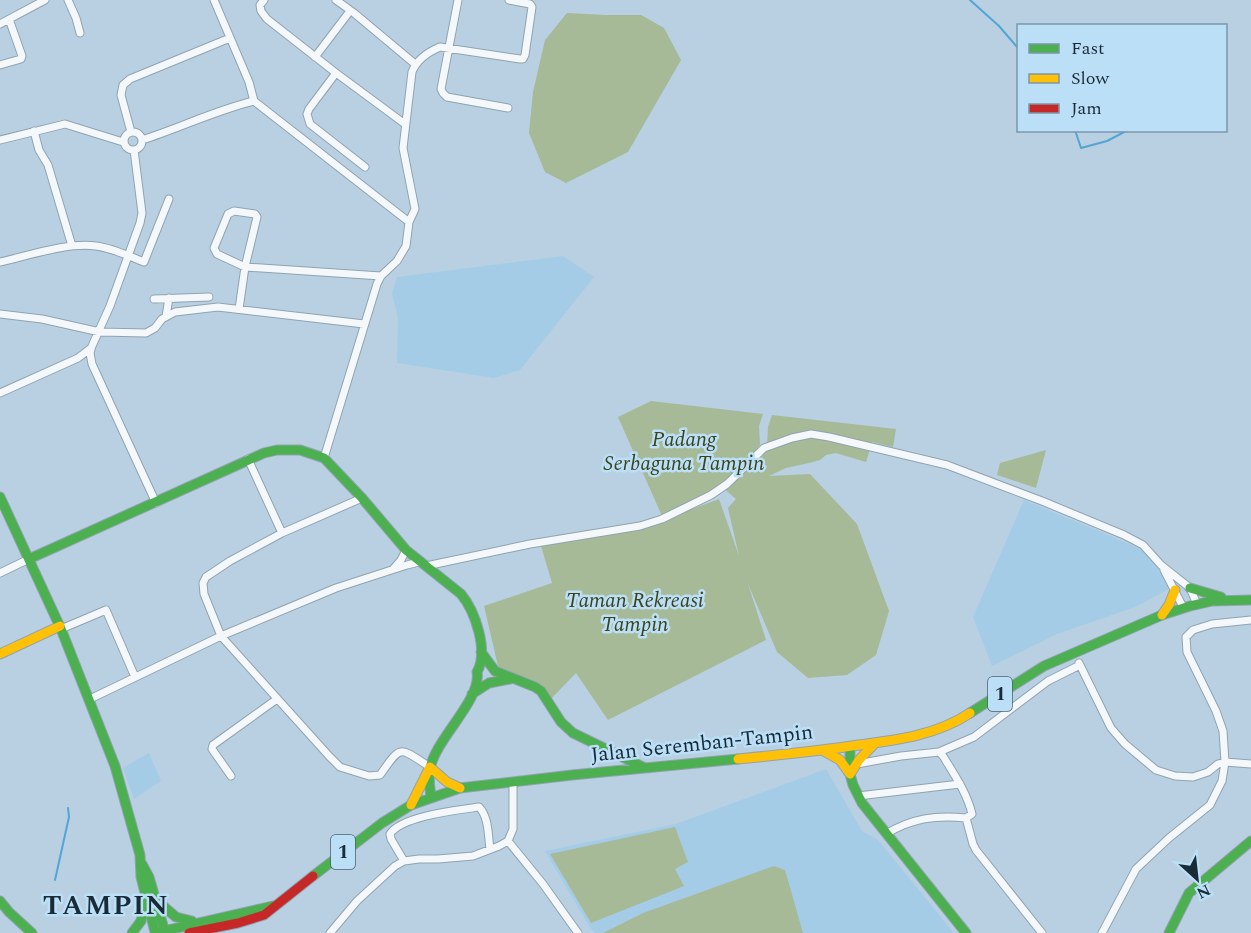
<svg xmlns="http://www.w3.org/2000/svg" width="1251" height="933" font-family="Spectral,serif">
<style>
.built{fill:#a5cce7}
.green{fill:#a6ba97}
.lines{fill:none;stroke-linecap:round;stroke-linejoin:round}
.stream{stroke:#52a5d4;stroke-width:2}
.street-casing{stroke:#90a3b1;stroke-width:9}
.fast-casing{stroke:#90a3b1;stroke-width:11}
.slow-casing{stroke:#90a3b1;stroke-width:11}
.jam-casing{stroke:#90a3b1;stroke-width:11}
.street{stroke:#f4f8fa;stroke-width:7}
.fast{stroke:#4caf50;stroke-width:9}
.slow{stroke:#ffc107;stroke-width:9}
.jam{stroke:#c62828;stroke-width:9}
.labels{text-anchor:middle;dominant-baseline:central;stroke-width:5;stroke-linejoin:round;paint-order:stroke}
.shield{fill:#bcdff8;stroke:#4a6171;stroke-width:1.5}
.shield-label{font-size:20px;font-weight:bold;fill:#192b37}
.park-label{font-size:21px;font-style:italic;fill:#3b4319;stroke:#bcdff8}
.street-label{font-size:21px;fill:#192b37;stroke:#bcdff8}
.district-label{font-size:27px;font-weight:bold;letter-spacing:1.5px;fill:#192b37;stroke:#bcdff8}
</style>
<rect width="100%" height="100%" fill="#b8d0e1"/>
<!-- built -->
<path class="built" d="M563,256L594,277L520,370L494,378L397,363L398,318L392,294L397,277Z
M1024,500L1141,549L1158,567L1169,589L1135,607L1057,634L992,666L973,617Z
M149,753L161,781L134,799L123,768Z
M826,769L862,831L878,840L954,933H595L591,929L545,851L676,824Z"/>
<!-- green -->
<path class="green" d="M567,13L606,15H641L664,28L681,60L628,152L566,183L545,172L529,133L533,92L545,40Z
M651,401L763,414L759,426L760,445L738,470L722,485L662,516L618,417Z
M772,415L896,429L893,447L872,442L866,462L836,453L826,455L820,460L809,463L786,468L769,476L810,474L857,524L889,611L876,655L847,675L808,678L777,652L748,584L766,640L608,720L576,673L549,701L498,666L484,606L552,583L541,546L657,522L719,499L739,556L728,508L736,499L722,487L767,447L768,427Z
M1046,450L1036,488L997,475L1000,463Z
M675,827L688,862L675,869L684,886L591,923L550,854Z
M774,866L785,870L803,933H603L643,913Z"/>
<g class="lines">
<!-- stream -->
<path class="stream" d="M970,0L999,26L1018,48
M1075,130L1081,148L1107,141L1128,130
M55,880L69,817L68,808"/>
<defs>
<path id="street" d="M68,0L76,18L80,33
M214,0L249,82L254,101L409,222
M264,0L260,5L261,11L267,19L336,73L405,124
M336,0L354,13L415,64
M458,0L441,89L443,93L447,97L508,108
M0,24L45,0
M315,57L350,11
M0,65L21,59L22,56L9,19
M336,73L309,109L307,114L310,124L365,167
M34,131L39,150L48,165L72,246
M124 141a9 9 0 1 1 18 0a9 9 0 1 1-18 0Z
M131,132L121,95L123,85L130,79L230,38
M0,140L65,124L123,142
M142,140C180,128 216,110 254,101
M134,150L142,213L140,223L110,306L92,346L90,353L92,364L156,503
M0,262C28,256 67,242 96,246C112,248 129,256 144,262L169,199
M154,299L209,297
M239,309L245,267L257,217L255,214L234,211L228,214L214,248L217,254L245,267L381,276
M0,314L42,319L100,332L146,333L155,328L162,319L175,312L218,307L364,324
M166,316L169,298
M0,393L78,358L91,348
M324,458L377,284L381,276L397,261L406,246L409,222L415,209L403,148L412,72C417,59 428,52 440,47L520,59H523L525,55L532,7L530,4L509,0
M248,459L282,533L362,498
M282,533L230,561L206,577L203,583L204,594L221,636L329,756L340,767L369,776L380,775C402,744 398,747 430,767
M426,566L530,544L640,526L662,519L711,495L727,484L764,448L792,438L811,434L829,437L947,465L1042,501L1124,535L1143,545L1161,565L1190,588L1197,604
M394,568L401,560L406,550
M1164,570L1183,607
M0,573L29,559
M61,629L106,610L135,677
M1079,663L1111,728L1125,744L1156,770L1175,776L1193,777L1208,772L1218,764L1225,762L1251,764
M90,699L221,636L336,588L407,565L419,562
M939,752L943,756C954,774 967,793 972,814L966,818
M857,764L901,756L939,752L974,737L1048,681L1080,665
M231,776L212,749L213,745L277,699
M858,796L960,784
M966,818L973,844L976,850L1042,933
M886,834C912,818 936,815 966,818
M508,841L543,884L578,933
M404,861L391,839L390,834C401,816 458,810 479,807C489,817 488,836 490,849
M330,933L357,901L395,866L404,861L419,859H438L473,856L499,846L508,841L513,829V782
M1102,933L1136,869L1169,838L1210,805L1222,781L1225,762L1223,731L1216,711L1187,652L1186,637L1193,630L1212,624L1251,620"/>
<path id="fast" d="M0,497L61,629L115,766L140,855L141,877L155,932
M29,559L264,453L277,450H300L324,458L362,498L406,550L461,594C475,611 489,651 477,672C482,700 435,739 430,769C428,778 430,788 431,797
M1190,588L1221,597
M481,652L495,671L535,687L541,691L561,722L573,733L645,768
M472,694L489,683L510,679
M970,713L1044,666L1162,615L1190,606L1212,601L1251,600
M850,747V774L853,785L862,803L966,933
M142,864L149,877L164,929
M313,876L382,823L411,805L460,788L572,775L738,759
M156,900L176,917L192,921
M0,901L9,912L32,933
M132,933L141,921L146,897
M155,933L273,906
M1169,933L1189,893L1251,841"/>
<path id="slow" d="M1162,615L1169,605L1175,590
M0,654L60,626
M822,750L840,760L850,774L859,760L875,743
M738,759C779,755 819,751 859,745C898,740 937,735 970,713
M411,805L430,767L447,782L460,788"/>
<path id="jam" d="M189,933L238,923L264,915L313,876"/>
</defs>
<!-- street casing -->
<use href="#street" class="street-casing"/>
<!-- fast casing -->
<use href="#fast" class="fast-casing"/>
<!-- slow casing -->
<use href="#slow" class="slow-casing"/>
<!-- jam casing -->
<use href="#jam" class="jam-casing"/>
<!-- street -->
<use href="#street" class="street"/>
<!-- fast -->
<use href="#fast" class="fast"/>
<!-- slow -->
<use href="#slow" class="slow"/>
<!-- jam -->
<use href="#jam" class="jam"/>
</g>
<g class="labels">
<!-- shield labels -->
<g class="shield">
<rect x="988" y="677" width="24" height="34" rx="4.5"/>
<rect x="331" y="835" width="24" height="34" rx="4.5"/>
</g>
<g class="shield-label">
<text x="1000" y="694">1</text>
<text x="343" y="852">1</text>
</g>
<!-- park labels -->
<g class="park-label">
<text x="684" y="440">Padang<tspan x="684" dy="24">Serbaguna Tampin</tspan></text>
<text x="635" y="601">Taman Rekreasi<tspan x="635" dy="24">Tampin</tspan></text>
</g>
<!-- street labels -->
<g class="street-label">
<text transform="translate(702 744) rotate(-6)">Jalan Seremban-Tampin</text>
</g>
<!-- district labels -->
<g class="district-label">
<text x="106" y="906">TAMPIN</text>
</g>
</g>
<!-- legend -->
<rect x="1017" y="24" width="210" height="108" fill="#bcdff8" stroke="#7b97ab" stroke-width="1.5"/>
<rect x="1029" y="44" width="30" height="9" fill="#4caf50" stroke="#7b97ab" stroke-width="1.5"/>
<text x="1071" y="54" font-size="18" fill="#192b37">Fast</text>
<rect x="1029" y="74" width="30" height="9" fill="#ffc107" stroke="#7b97ab" stroke-width="1.5"/>
<text x="1071" y="84" font-size="18" fill="#192b37">Slow</text>
<rect x="1029" y="104" width="30" height="9" fill="#c62828" stroke="#7b97ab" stroke-width="1.5"/>
<text x="1071" y="114" font-size="18" fill="#192b37">Jam</text>
<!-- north arrow -->
<g transform="translate(1197 879) rotate(153)" stroke="#bcdff8" stroke-width="4.5" paint-order="stroke">
<path d="M0-4.5L10 22L0 15L-10 22Z" fill="#192b37"/>
<text y="-9" font-size="16" font-weight="bold" text-anchor="middle" fill="#192b37">N</text>
</g>
</svg>
